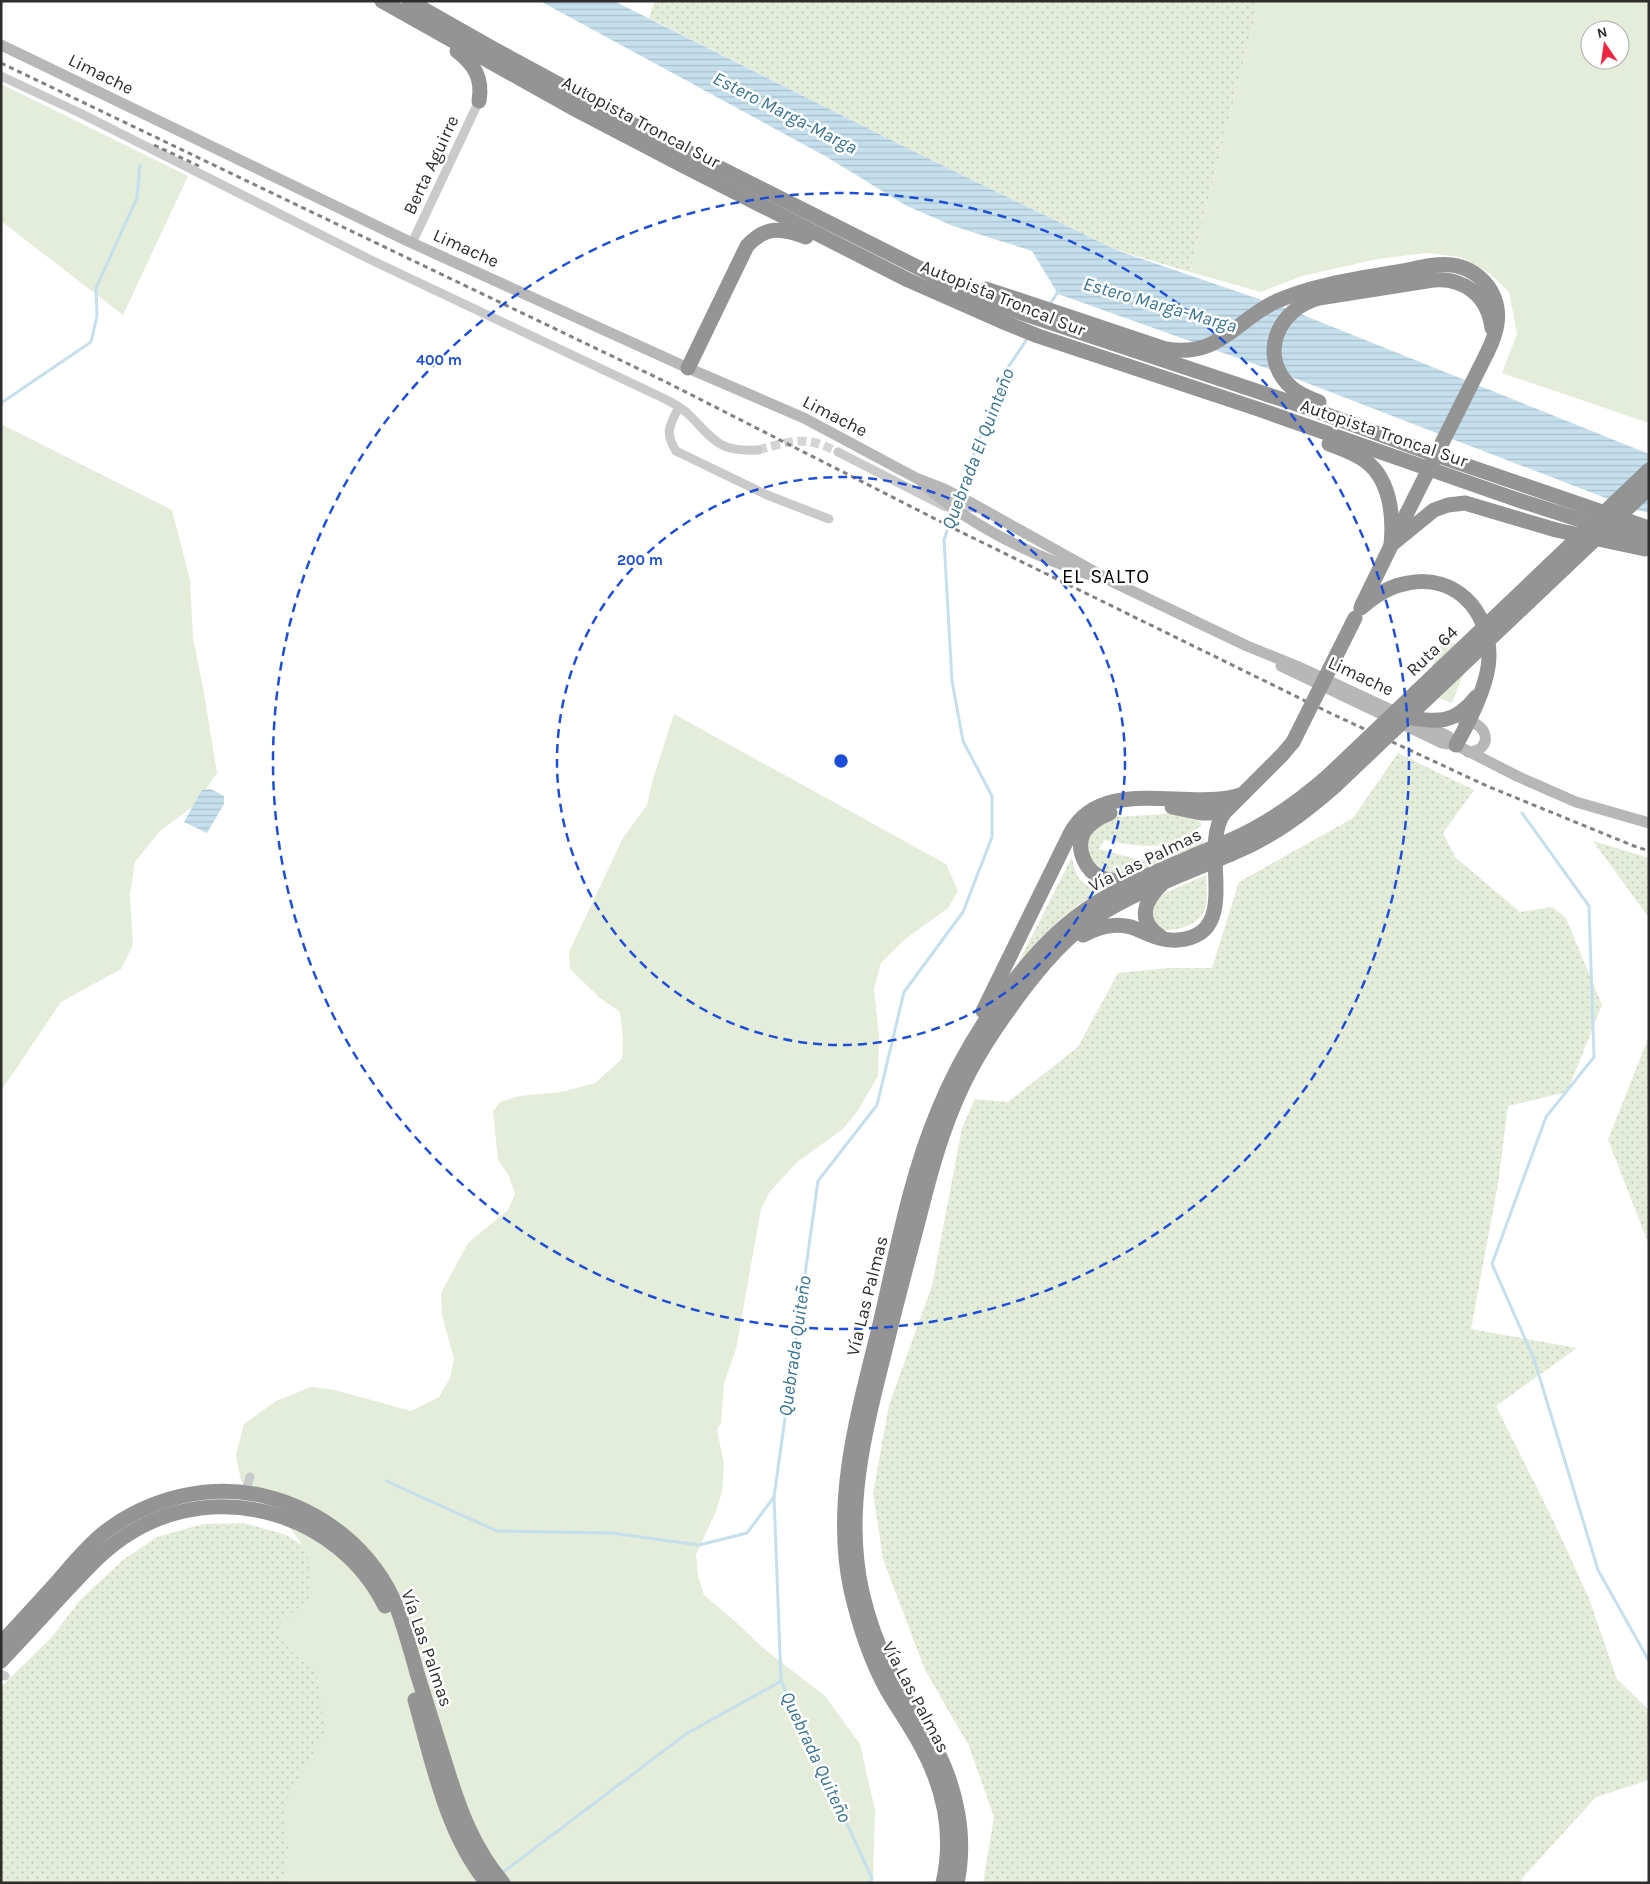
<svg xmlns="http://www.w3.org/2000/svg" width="1650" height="1884" font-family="Karla,sans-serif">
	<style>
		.grass { fill: url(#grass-dots) }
		.park { fill: #e4ecda; fill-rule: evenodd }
		.water { fill: url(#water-rules) }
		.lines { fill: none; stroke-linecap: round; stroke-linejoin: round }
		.stream { stroke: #c5dfed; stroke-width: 3 }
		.street-tunnel { stroke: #d5d5d5; stroke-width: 9; stroke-dasharray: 9 4.5; stroke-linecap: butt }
		.street { stroke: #cacaca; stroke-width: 9 }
		.secondary { stroke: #b7b7b7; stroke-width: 11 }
		.highway { stroke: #949494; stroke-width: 15 }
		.rail { stroke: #828282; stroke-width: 3; stroke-dasharray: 5 4; stroke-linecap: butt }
		.highway-bridge { stroke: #949494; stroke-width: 15 }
		.ring { fill: none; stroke: #1d4ed8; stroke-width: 2.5; stroke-dasharray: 9 6 }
		.labels { text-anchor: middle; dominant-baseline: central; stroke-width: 5; stroke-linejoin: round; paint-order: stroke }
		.street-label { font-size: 18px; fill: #2d2d2d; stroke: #fff }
		.water-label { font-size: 19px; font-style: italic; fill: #387492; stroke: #fff }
		.quarter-label { font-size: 20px; letter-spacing: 1px; fill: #000; stroke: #fff }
		.centre { fill: #1d4ed8; stroke: #fff; stroke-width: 2.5 }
		.ring-label { font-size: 15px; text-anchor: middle; font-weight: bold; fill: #1d4ed8; stroke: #fff; stroke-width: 5; stroke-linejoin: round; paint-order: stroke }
	</style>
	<defs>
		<pattern id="grass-dots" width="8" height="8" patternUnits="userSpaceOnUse" patternTransform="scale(1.25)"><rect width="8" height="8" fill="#e4ecda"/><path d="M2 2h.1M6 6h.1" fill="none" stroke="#c4cbbb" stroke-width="1.8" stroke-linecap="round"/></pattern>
		<pattern id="water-rules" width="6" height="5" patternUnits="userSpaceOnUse" patternTransform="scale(1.25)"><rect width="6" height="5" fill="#c5dfed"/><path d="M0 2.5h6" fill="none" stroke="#aac0cc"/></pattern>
	</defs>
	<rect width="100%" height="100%" fill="#fff"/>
	<g class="grass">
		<path d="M655 1H1259L1190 272 1116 250 919 154 649 18Z"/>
		<path d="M1398 753 1474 790 1443 833 1455 857 1520 912 1552 907 1566 918 1602 1005 1567 1092 1508 1106 1498 1184 1471 1329 1577 1348 1496 1406 1552 1518 1588 1596 1617 1679 1649 1710V1780L1596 1797 1523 1877 1520 1883H983L994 1817 969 1746 925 1670 883 1559 873 1493 889 1405 932 1286 962 1128 975 1099 1008 1102 1078 1047 1118 973 1169 968H1212L1239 882 1353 818Z"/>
		<path d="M1176 813 1195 819 1201 823V826C1192 832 1183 839 1174 842 1151 850 1127 844 1104 840L1099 849C1114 853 1130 858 1145 860 1166 862 1188 847 1205 837L1200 848C1174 860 1117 893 1094 863 1089 858 1087 849 1085 842L1099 824 1118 817Z"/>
		<path d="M1593 841 1649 858V918Z"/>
		<path d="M1072 857C1076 879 1080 883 1100 892L1079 904 1058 921 1010 979Z"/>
		<path d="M1206 875C1206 885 1209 902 1204 911 1196 926 1178 931 1163 930L1155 922 1151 913 1155 900 1167 892Z"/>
		<path d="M1649 1036V1245L1608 1140Z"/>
		<path d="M243 1523 284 1534 328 1560 470 1883H1V1687L52 1637 80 1600 123 1560 157 1537 203 1524Z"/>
	</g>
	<g class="park">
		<path d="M1259 1H1649V423L1502 373 1517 334 1509 292 1489 273 1461 257 1426 253 1378 259 1302 276 1261 292 1190 272ZM1590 30H1620V60H1590Z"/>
		<path d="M1 84 188 176 123 315 1 221Z"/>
		<path d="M1 424 172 510 190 580 193 638 203 687 217 773 196 804 160 831 135 862 130 894 133 945 121 969 61 1002 1 1091Z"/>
		<path d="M1443 639 1473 650 1452 703 1422 692Z"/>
		<path d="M674 714 946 864 958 891 948 908 904 940 881 963 874 989 879 1036 878 1076 857 1112 843 1129 797 1162 769 1193 761 1209 736 1349 724 1384 721 1423 717 1430 724 1464 722 1492 716 1511 696 1555 698 1576 704 1595 738 1624 763 1648 825 1696 860 1744 875 1810 873 1883H282L288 1850 285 1820 286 1800 325 1732 318 1679 316 1674 284 1644 279 1635 281 1623 312 1595 310 1565 304 1547 290 1528 241 1481 236 1455 244 1424 276 1401 311 1387 335 1390 411 1411 439 1397 450 1378 454 1359 442 1315 441 1293 468 1243 508 1210 515 1194 509 1176 498 1160 493 1111 500 1102 519 1096 562 1092 595 1083 622 1059 623 1039 620 1012 600 998 570 969 569 952 623 838 647 805 653 779Z"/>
	</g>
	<g class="water">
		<path d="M540 1H614L919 154 1116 250 1288 309 1649 454V513L1634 509 1294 378 1058 294 1032 251 953 226 905 205 825 156Z"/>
		<path d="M211 789 224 796V804L207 833 184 822 202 790Z"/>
	</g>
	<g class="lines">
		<g class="stream">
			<path d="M1049 306 1059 290"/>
			<path d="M1 403 91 342 97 316 96 288 137 198 140 165"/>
			<path d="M955 506 1003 375 1029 336"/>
			<path d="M1522 813 1589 906 1594 1057 1546 1117 1492 1264 1534 1359 1598 1570 1649 1661"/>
			<path d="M386 1481 497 1531 612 1533 699 1545 747 1533 774 1497"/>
			<path d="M502 1873 686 1734 781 1681"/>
			<path d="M870 1883 872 1878 781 1681 774 1497 818 1181 877 1105 904 992 963 912 992 837V796L963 741 952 681 944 540 953 512"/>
		</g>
		<path class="street-tunnel" d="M758 450C792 441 805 435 838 452"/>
		<g class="street">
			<path d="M1 76 80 113 369 259 663 398C671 402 679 406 686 412 714 438 715 452 758 450"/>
			<path d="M412 243 479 101"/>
			<path d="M679 407C670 425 664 432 676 451L767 495 829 519"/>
			<path d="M838 452 946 507H970L979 509"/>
			<path d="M245 1493 250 1477"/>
			<path d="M1 1674 5 1676"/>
		</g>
		<g class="secondary">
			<path d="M1 45 412 243 688 368 804 418 918 479 944 489 975 505 1113 582 1247 646 1299 667 1402 715"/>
			<path d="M923 484C970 525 1031 555 1090 575"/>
			<path d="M1281 666 1442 743 1456 745"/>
			<path d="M1462 720C1490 722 1494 751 1468 752"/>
			<path d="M1416 721 1448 736 1456 745 1519 777 1576 802 1649 823"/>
		</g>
		<g class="highway">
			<path d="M382 1 571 107 684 166 908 280 1001 321 1038 336 1258 409 1518 500 1649 542"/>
			<path d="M409 1 492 48 636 126 939 278 1004 307 1314 410 1430 453 1649 528"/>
			<path d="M457 51C474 64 483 78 479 101"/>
			<path d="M986 289 1166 349C1220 358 1234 321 1277 301 1316 284 1362 278 1403 271 1418 268 1436 263 1452 265 1468 267 1483 277 1491 291 1503 312 1497 333 1487 353"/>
			<path d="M688 368 747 246C766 225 782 228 806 237"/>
			<path d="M1319 402C1309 398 1300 395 1292 388 1257 357 1277 309 1319 298L1433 280C1464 277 1488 296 1492 328"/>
			<path d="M1329 444C1340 448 1351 452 1361 458 1390 475 1394 515 1391 545"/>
			<path d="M1391 545 1434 510 1448 505 1465 503 1556 530 1645 549"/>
			<path d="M1362 605 1407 513"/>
			<path d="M1361 608C1374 596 1390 586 1408 583 1455 574 1489 610 1489 656 1489 683 1469 722 1456 745"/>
			<path d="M1406 717C1437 723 1455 724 1476 697"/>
			<path d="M1172 807 1201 813H1224"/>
			<path d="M1110 813C1100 817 1090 822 1084 832 1075 848 1085 871 1102 878 1112 882 1124 881 1134 882"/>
			<path d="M1229 841C1266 825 1296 804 1327 777"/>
			<path d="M1231 854C1271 838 1303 814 1335 786"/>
			<path d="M1083 935C1102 925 1121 921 1141 931 1154 937 1164 941 1178 940 1244 935 1198 850 1224 813L1282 755 1293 742"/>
			<path d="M1160 936C1136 921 1145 900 1161 885"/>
			<path d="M983 1011 1070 834C1102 773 1191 813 1243 794"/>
			<path d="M1 1643C20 1623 39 1602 58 1581 73 1564 87 1546 105 1532 149 1498 209 1483 264 1496 323 1510 374 1551 397 1608 405 1629 411 1651 417 1673 427 1705 437 1737 447 1769 460 1811 474 1849 503 1883"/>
			<path d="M1 1661C23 1638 44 1615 66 1591 86 1570 105 1548 130 1533 218 1478 339 1513 385 1606"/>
			<path d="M415 1700C432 1760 446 1833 487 1883"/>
			<path d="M943 1883C954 1835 944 1788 921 1746 911 1727 898 1709 887 1690 870 1659 859 1625 851 1590 832 1502 858 1413 879 1328 896 1256 909 1180 938 1111 954 1071 976 1033 1001 998 1026 964 1053 932 1087 909 1120 886 1157 872 1193 856"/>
			<path d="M957 1883C967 1836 956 1785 933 1743 919 1718 902 1694 889 1668 877 1644 868 1618 862 1592 842 1504 869 1416 890 1330 899 1293 909 1256 919 1218 930 1174 942 1129 962 1087 975 1059 992 1033 1010 1008 1031 978 1054 949 1083 926 1114 903 1150 888 1185 873"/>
		</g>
		<g class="rail">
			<path d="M1 63 666 382 961 532 1330 713 1487 786 1634 846 1649 851"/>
			<path d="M154 145 199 166"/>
		</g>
		<g class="highway-bridge">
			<path d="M1407 513 1487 353"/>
			<path d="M1293 742 1355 618"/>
			<path d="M1327 777 1649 470"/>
			<path d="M1335 786 1649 488"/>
			<path d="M1193 856 1229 841"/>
			<path d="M1185 873 1231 854"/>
		</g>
	</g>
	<g class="ring">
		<circle cx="841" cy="761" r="284"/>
		<circle cx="841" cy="761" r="568"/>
	</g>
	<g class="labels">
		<g class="street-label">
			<text transform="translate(101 74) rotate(26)">Limache</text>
			<text transform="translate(641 122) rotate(28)">Autopista Troncal Sur</text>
			<text transform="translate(431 165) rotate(-65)">Berta Aguirre</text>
			<text transform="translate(466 248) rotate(24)">Limache</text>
			<text transform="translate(1003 298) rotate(22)">Autopista Troncal Sur</text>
			<text transform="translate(835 416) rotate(27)">Limache</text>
			<text transform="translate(1384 433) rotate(19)">Autopista Troncal Sur</text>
			<text transform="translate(1432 651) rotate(-44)">Ruta 64</text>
			<text transform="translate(1361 676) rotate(25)">Limache</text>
			<text transform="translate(1145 860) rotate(-26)">Vía Las Palmas</text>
			<text transform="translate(867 1296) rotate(-76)">Vía Las Palmas</text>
			<text transform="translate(427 1648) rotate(71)">Vía Las Palmas</text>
			<text transform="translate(916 1697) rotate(62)">Vía Las Palmas</text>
		</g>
		<g class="water-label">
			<text transform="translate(785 113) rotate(27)">Estero Marga-Marga</text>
			<text transform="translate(1160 305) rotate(16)">Estero Marga-Marga</text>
			<text transform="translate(978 449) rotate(-69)">Quebrada El Quinteño</text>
			<text transform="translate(795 1346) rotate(-82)">Quebrada Quiteño</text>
			<text transform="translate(816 1757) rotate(65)">Quebrada Quiteño</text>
		</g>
		<g class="quarter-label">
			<text x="1106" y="576">EL SALTO</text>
		</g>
	</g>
	<circle cx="841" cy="761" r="8" class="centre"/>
	<g class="ring-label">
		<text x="439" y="365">400 m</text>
		<text x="640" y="565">200 m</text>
	</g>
	<rect width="1650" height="1884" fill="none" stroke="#2d2d2d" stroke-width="5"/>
	<g transform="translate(1605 45) rotate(347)"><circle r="24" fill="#ffffff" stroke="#ababab"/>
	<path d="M0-4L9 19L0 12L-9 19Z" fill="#ed2740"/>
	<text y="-8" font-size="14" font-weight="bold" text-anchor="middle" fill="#2d2d2d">N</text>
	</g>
</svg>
